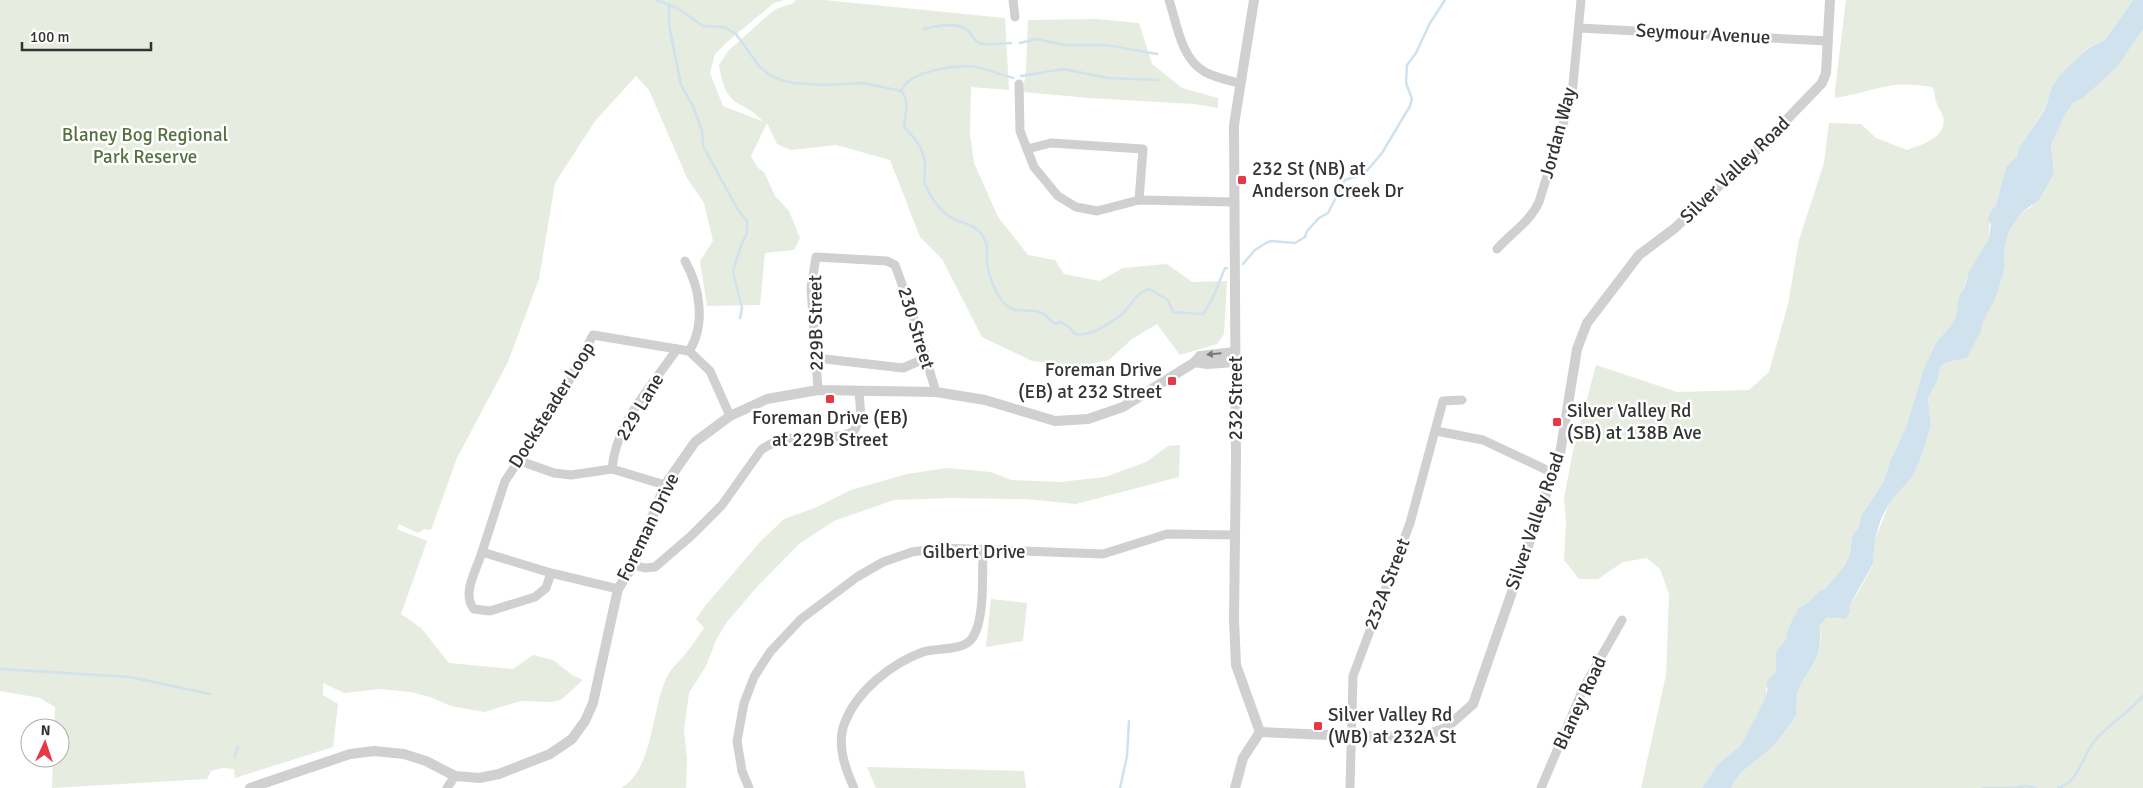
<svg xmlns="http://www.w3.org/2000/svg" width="2143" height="788" font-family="Signika,sans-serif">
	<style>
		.green { fill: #e6ecdf }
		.water { fill: #cfe2ee }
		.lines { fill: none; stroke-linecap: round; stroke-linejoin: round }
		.stream { stroke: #cfe2ee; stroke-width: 2.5 }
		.minor { stroke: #d0d0d0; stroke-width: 9 }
		.tertiary { stroke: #d0d0d0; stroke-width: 10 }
		.oneway { fill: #7a7a7a }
		.poi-dot { fill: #e63946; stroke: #fff; stroke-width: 2 }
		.labels { text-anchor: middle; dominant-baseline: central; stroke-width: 5; stroke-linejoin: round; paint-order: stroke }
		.street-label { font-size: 19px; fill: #333; stroke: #fff }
		.park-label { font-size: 19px; fill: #56703f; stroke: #fff }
		.poi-label { font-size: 19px; fill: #333; stroke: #fff; text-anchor: start }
	</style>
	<rect width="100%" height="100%" fill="#fff"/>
	<g class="green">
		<path d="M0 0H784L774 3 728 41 715 54 710 73 723 106 764 122C739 96 727 112 719 65L728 51 766 17 776 9 794 3 795 0H824L1005 18 1009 90 971 87 970 134 974 163 998 217 1028 255 1055 260 1064 274 1100 281 1123 268 1167 264 1192 282 1227 281 1224 334 1217 344 1180 355 1157 324 1132 339 1109 360 1082 366 1032 361 982 337 942 259 920 237 890 160 836 145 791 150 777 144 767 123 751 156 758 168 764 172 775 196 789 211 800 238 794 250 765 253 760 305 707 306 700 261 713 241 704 203 687 178 649 90 636 76 595 121 555 183 539 279 508 362 457 458 431 530 424 529 418 533 399 524 397 529 427 541 401 614 421 628 449 663 513 669 533 655 553 660 572 675 583 680 562 699 553 702 521 701 484 712 451 706 430 697 411 692 380 689 344 693 323 683V695L338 704 333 747 235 778 234 769 222 768 211 771 207 779 52 788 53 758H60V728H54L55 707 40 698 0 691Z"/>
		<path d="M1846 0H2133L2105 40 2087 48 2051 89 2045 108 2019 148 2017 156 2006 167 1996 205 1990 212 1989 238 1966 280 1964 289 1959 295 1956 316 1949 328 1937 341 1924 368 1906 427 1890 461 1884 481 1861 516 1858 528 1852 536 1850 554 1845 565 1825 589 1820 590 1806 604 1798 608 1787 631 1786 639 1776 652V672L1766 689 1767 695 1744 740 1740 746 1718 764 1702 788H1641L1666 675 1669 594 1660 569 1647 558 1623 562 1598 579H1579L1564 560 1566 522 1564 498 1573 451 1596 365 1677 392 1749 390 1769 372 1788 304 1799 240 1824 163 1829 123 1861 124 1876 138 1907 150C1922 145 1948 137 1943 116 1941 111 1937 106 1936 101 1934 95 1936 92 1932 87 1918 85 1903 83 1889 86 1871 89 1854 95 1835 98V90Z"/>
		<path d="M1096 19 1139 23 1152 64 1182 88 1218 98V108L1194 104 1089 98 1023 92 1026 69 1028 20Z"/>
		<path d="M2143 29V788H1731C1739 769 1759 760 1773 746 1782 736 1790 725 1797 714 1794 683 1806 681 1817 656 1821 646 1821 636 1820 625L1827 617H1832L1838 619 1857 594 1873 565 1875 539 1890 502 1913 476 1920 460 1931 426 1928 398 1937 382 1940 367 1947 362 1967 358 1981 332 1982 321 1991 306 2005 266 2004 251 2009 231 2022 212 2031 207 2054 173 2051 145 2064 117 2073 103 2083 98 2115 68Z"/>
		<path d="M1180 445 1179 477 1076 504 1025 499 950 498 894 500 834 521 799 544 755 589 727 622 717 638 706 666 689 693 684 730 687 759 686 788H621C654 769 651 709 667 677 671 668 680 661 686 653 693 645 698 636 704 628L696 619 705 606 760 542 784 519 817 507 851 490 907 474 947 468 991 472 1011 480 1061 482 1105 477 1146 462 1168 446Z"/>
		<path d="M991 599 1027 603 1023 641 986 647Z"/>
		<path d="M867 767 1024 771 1026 788H876Z"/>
	</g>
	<path class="water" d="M2133 0H2143V29L2116 68 2083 98 2073 103 2064 117 2051 145 2054 173 2039 200 2022 212 2009 231 2004 251 2005 266 1996 297 1983 321 1981 332 1967 358 1947 362 1940 367 1937 382 1928 398 1931 426 1920 460 1913 476 1890 502 1881 519 1875 539 1873 564 1849 606 1850 612 1846 619 1827 617 1820 625C1820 636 1821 646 1817 656 1806 681 1794 683 1797 714 1790 725 1782 736 1773 746 1759 760 1739 769 1731 788H1702L1718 764 1740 746 1744 740C1751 725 1760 710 1766 696 1771 684 1760 685 1776 672V652L1786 639 1787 631 1798 608 1806 604 1820 590 1825 589 1845 565 1850 554 1852 536 1858 528 1861 516 1884 481 1890 461 1906 427 1924 368 1937 341 1949 328 1956 316 1959 295 1964 289 1969 272 1989 238 1991 224 1988 220 1990 212 1996 205 2006 167 2017 156 2019 148 2045 109 2051 89 2059 76 2088 48 2105 40Z"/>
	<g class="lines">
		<g class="stream">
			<path d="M656 0 677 8 703 26 724 27 736 34 759 66 768 74 781 80 794 83 824 85 863 83 901 91C910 101 905 115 904 127 916 139 926 152 925 169 925 175 923 179 925 184 929 195 940 211 950 217 962 225 972 221 982 235 990 248 986 247 987 260 987 273 995 292 1003 302 1016 316 1027 307 1042 313 1047 315 1049 321 1056 324L1061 322 1069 327 1075 334C1092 337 1108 324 1121 315 1133 305 1134 294 1149 289L1168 300 1173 312 1203 314C1215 298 1217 286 1225 268H1227"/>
			<path d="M669 4V25L681 85 693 106 702 131 703 146 738 210 747 221V233L740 248 733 272 742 308 740 318"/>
			<path d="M924 29C936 26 954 22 966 29 973 34 974 43 983 44 992 45 1002 43 1011 43"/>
			<path d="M1020 43 1037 39 1064 45H1106L1157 54"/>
			<path d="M1021 76 1063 69 1108 78 1158 80"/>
			<path d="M901 91C908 71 957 64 976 67 988 69 1001 75 1013 78"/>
			<path d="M1243 264 1255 250 1266 243 1271 241 1295 243 1305 237 1307 231 1319 218 1328 213 1345 180 1365 173 1382 153 1410 106 1412 99 1406 83 1407 65 1416 53 1430 23 1445 0"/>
			<path d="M0 669 130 677 210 694"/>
			<path d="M235 756 238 747"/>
			<path d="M1120 788 1127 756 1129 721"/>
			<path d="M1983 788H2009"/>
			<path d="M2011 788 2026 786 2036 788"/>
			<path d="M2058 788C2080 782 2082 754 2097 738 2111 723 2129 712 2143 696"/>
		</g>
		<g class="minor">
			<path d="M1013 0 1015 17"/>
			<path d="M1169 0C1177 24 1181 59 1205 72 1216 78 1228 80 1239 83"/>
			<path d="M1579 28 1828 41"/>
			<path d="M1019 84 1020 131 1034 167 1058 196 1076 207 1097 211 1139 200 1233 202"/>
			<path d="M1027 149 1051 143 1143 149 1139 200"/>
			<path d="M1497 249C1511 233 1530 222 1539 202L1572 95 1581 0"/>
			<path d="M685 261C700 287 706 325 689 351"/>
			<path d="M816 358 903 368 926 358"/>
			<path d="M818 390 811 288 816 257 887 261 895 265 912 312 936 392"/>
			<path d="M1436 431 1483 440 1553 473"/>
			<path d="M520 461 554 473 571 475 612 469 665 485"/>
			<path d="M612 469C616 422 652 386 677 349"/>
			<path d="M482 552 505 481 559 400 593 335 689 351 710 371 730 416"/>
			<path d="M633 565 645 568 655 567 691 536 722 505 761 450C791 427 824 446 854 431L861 417 859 391"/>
			<path d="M551 573 482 552C477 569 461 594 474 609L490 611 535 597 546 588 551 573 618 589"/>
			<path d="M447 788 455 776"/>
			<path d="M749 788 742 771 737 741 744 703 754 677 770 652 801 619 857 577 883 562 912 552 942 548 1103 554 1167 534 1234 535"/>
			<path d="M854 788C845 768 836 744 845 722 857 691 892 663 923 652 937 647 964 652 973 637 985 618 982 574 983 551"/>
			<path d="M1350 788 1353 676 1410 523 1443 401 1462 400"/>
			<path d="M1541 788 1584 687 1622 620"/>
		</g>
		<g class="tertiary">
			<path d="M1254 0 1234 125 1236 456 1234 619 1236 665 1260 732"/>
			<path d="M1195 362 1207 364 1235 362"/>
			<path d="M1260 732 1352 736 1421 737 1446 728 1473 704 1560 454 1577 349 1587 323 1639 255 1675 228 1769 138 1822 83 1826 73 1830 0"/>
			<path d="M250 788 350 754 374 751 404 754 426 761 455 776 479 778 499 774 550 754 572 739 585 721 593 703 618 589 633 565 665 485 695 442 730 416 767 399 818 390 936 392 985 400 1055 421 1088 419 1123 407 1195 362 1200 356 1235 352"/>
			<path d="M1235 788 1243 758 1260 732"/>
		</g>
	</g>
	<defs><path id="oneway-solid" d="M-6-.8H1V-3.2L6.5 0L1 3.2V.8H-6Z" transform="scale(1.25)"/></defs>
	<use class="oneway" href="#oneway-solid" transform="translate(1214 354) rotate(175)"/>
	<g class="poi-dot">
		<rect x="1237" y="175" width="10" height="10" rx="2.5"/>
		<rect x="1167" y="376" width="10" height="10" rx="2.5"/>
		<rect x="825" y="394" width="10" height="10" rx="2.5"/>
		<rect x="1552" y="417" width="10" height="10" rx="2.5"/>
		<rect x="1313" y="721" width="10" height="10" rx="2.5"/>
	</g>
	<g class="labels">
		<g class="street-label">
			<text transform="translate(1703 34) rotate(3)">Seymour Avenue</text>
			<text transform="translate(1558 133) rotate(-75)">Jordan Way</text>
			<text transform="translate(1735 170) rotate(-44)">Silver Valley Road</text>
			<text transform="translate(816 323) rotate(-91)">229B Street</text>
			<text transform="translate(916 328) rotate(73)">230 Street</text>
			<text transform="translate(1236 398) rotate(-90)">232 Street</text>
			<text transform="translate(552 405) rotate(-58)">Docksteader Loop</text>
			<text transform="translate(640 407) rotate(-59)">229 Lane</text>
			<text transform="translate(1535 521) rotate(-71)">Silver Valley Road</text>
			<text transform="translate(648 527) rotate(-64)">Foreman Drive</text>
			<text x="974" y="552">Gilbert Drive</text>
			<text transform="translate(1387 584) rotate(-69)">232A Street</text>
			<text transform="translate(1580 703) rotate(-65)">Blaney Road</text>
		</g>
		<g class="park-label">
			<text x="145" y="135">Blaney Bog Regional<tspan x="145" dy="22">Park Reserve</tspan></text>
		</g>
		<g class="poi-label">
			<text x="1252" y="169">232 St (NB) at<tspan x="1252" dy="22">Anderson Creek Dr</tspan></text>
			<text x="1162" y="370" text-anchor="end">Foreman Drive<tspan x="1162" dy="22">(EB) at 232 Street</tspan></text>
			<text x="1567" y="411">Silver Valley Rd<tspan x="1567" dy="22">(SB) at 138B Ave</tspan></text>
			<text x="830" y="418" text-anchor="middle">Foreman Drive (EB)<tspan x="830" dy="22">at 229B Street</tspan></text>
			<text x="1328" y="715">Silver Valley Rd<tspan x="1328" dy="22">(WB) at 232A St</tspan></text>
		</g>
	</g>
	<g transform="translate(45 743) rotate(3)"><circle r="24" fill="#ffffff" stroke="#adadad"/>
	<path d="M0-4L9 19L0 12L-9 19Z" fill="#e63946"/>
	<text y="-8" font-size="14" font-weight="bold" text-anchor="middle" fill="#333333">N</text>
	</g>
	<path d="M22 42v8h129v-8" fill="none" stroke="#333333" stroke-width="2.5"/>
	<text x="30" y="42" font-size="15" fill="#333333" stroke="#ffffff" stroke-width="4" paint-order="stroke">100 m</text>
</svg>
